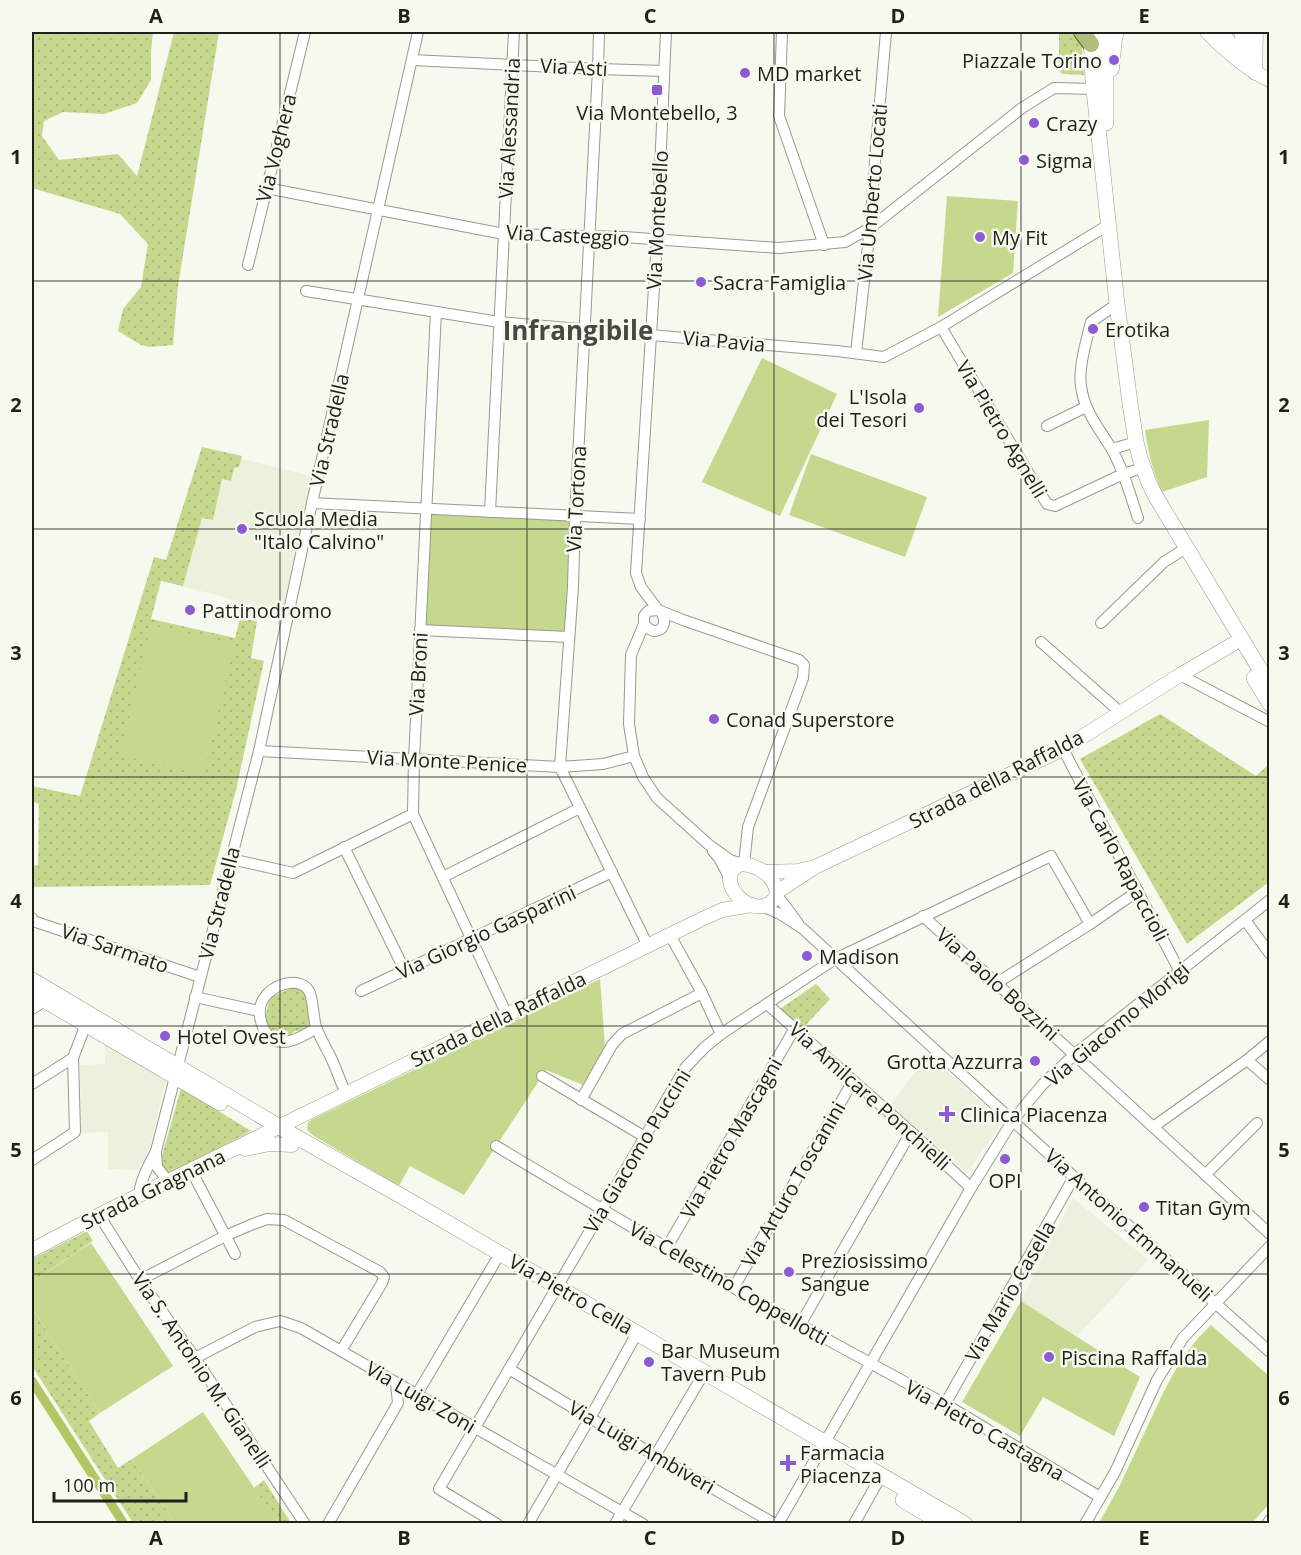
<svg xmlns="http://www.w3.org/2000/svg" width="1301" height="1555" font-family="'Open Sans',sans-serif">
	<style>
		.built { fill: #ebf1dd }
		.grass { fill: url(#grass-dots) }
		.park { fill: #c6d88e }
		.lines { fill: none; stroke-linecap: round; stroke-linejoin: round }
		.canal { stroke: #b1c764; stroke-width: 9 }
		.minor-casing { stroke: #979a8f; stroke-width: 12 }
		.tertiary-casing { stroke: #979a8f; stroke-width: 15 }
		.secondary-casing { stroke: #979a8f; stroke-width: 16 }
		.primary-casing { stroke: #5c6924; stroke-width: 18 }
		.minor { stroke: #fff; stroke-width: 10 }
		.tertiary { stroke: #fff; stroke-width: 14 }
		.secondary { stroke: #fff; stroke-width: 15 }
		.primary { stroke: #b1bd7f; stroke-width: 16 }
		.grid { fill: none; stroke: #1f201b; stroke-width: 1.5; stroke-opacity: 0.55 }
		.poi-dot { fill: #8c5ad3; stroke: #f6f9ed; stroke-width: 2 }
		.labels { text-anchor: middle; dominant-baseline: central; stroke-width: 5; stroke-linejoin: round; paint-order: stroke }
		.poi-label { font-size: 20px; fill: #1f201b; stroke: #f6f9ed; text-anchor: start }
		.street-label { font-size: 20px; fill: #1f201b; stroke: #f6f9ed }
		.district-label { font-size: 26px; font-weight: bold; fill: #46493f; stroke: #f6f9ed }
		.neatline { fill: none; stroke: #1f201b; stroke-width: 2 }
		.grid-label { font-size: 20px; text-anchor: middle; font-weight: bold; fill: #1f201b }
	</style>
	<defs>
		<pattern id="grass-dots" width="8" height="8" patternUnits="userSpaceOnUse" patternTransform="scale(1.5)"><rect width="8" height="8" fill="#c6d88e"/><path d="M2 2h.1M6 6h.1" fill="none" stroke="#aab97a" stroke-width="1.8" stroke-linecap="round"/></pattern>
	</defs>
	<rect width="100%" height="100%" fill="#f6f9ed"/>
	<g class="built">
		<path d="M204 450 312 476 282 613 171 583Z"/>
		<path d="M105 1044 166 1079 151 1142 146 1156 137 1170 108 1169V1132L81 1133 80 1065 105 1064Z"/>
		<path d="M928 1054 1003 1122 967 1173 890 1106Z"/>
		<path d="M1073 1198 1148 1260 1077 1336 1021 1301Z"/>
	</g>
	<g class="grass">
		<path d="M32 32H153L151 51V80L137 103 104 114 63 112 44 121 42 136 59 160 118 154 137 176 174 32H219L178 286 173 345 149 347 141 345 118 331 123 309 141 287 148 244 120 214 32 188Z"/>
		<path d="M1057 32H1075L1081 38 1084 75 1063 74 1059 71V35Z"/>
		<path d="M202 447 242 456 239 467 234 468 231 481 222 479 213 520 202 518 183 586 161 581 151 619 235 638 240 618 257 621 251 658 264 661 236 790 210 885 32 887V866L38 865 39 804 32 801V786L80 796 154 557 166 560Z"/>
		<path d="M1160 714 1256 776 1269 764V882L1187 944 1080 759Z"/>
		<path d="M816 984 830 999 803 1028 780 1009Z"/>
		<path d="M291 988H299L306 994C308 1002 314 1025 305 1030 303 1031 298 1031 295 1031L289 1036 283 1038 269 1030 265 1019 269 1001 273 996Z"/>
		<path d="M181 1088 251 1131 171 1173 163 1170 160 1163Z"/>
		<path d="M87 1231 93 1241 32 1282V1259Z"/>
		<path d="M32 1308 100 1413 89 1421 118 1468 132 1459 175 1523H133L32 1366Z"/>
		<path d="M264 1480 291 1523H278L254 1488Z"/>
	</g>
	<g class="park">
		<path d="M947 196 1018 201 1013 273 938 317Z"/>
		<path d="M762 358 837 394 780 516 702 482Z"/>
		<path d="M1209 420 1207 477 1162 492C1153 472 1148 452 1145 430Z"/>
		<path d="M811 454 927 497 905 557 789 515Z"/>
		<path d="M430 512 572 519 566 632 424 625Z"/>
		<path d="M151 625 234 644 204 775 120 755Z"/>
		<path d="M600 979 605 1046 583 1085 546 1070 464 1195 410 1166 399 1186 314 1136 307 1130 308 1122 313 1119Z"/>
		<path d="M91 1243 173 1366 100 1413 32 1308V1282Z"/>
		<path d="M1021 1301 1140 1377 1114 1436 1043 1397 1020 1436 962 1402Z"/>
		<path d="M1211 1325 1269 1376V1504L1252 1523H1099L1119 1487 1164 1391 1182 1358 1199 1337Z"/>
		<path d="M203 1412 278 1523H175L132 1459Z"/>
	</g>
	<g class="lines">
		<path class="canal" d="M32 1381 124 1524"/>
		<defs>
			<g id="minor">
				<path d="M599 32 598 69 575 516 573 587 560 767 648 946"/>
				<path d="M782 32 779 116 824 245"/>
				<path d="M412 60 598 69 664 71"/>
				<path d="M266 188 504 234 624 237 779 248 845 242 870 228 1022 108 1054 88 1094 89"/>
				<path d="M248 265 305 32"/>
				<path d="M306 291 499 322 837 351 884 357 941 327 1108 225"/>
				<path d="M1117 304 1091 322C1087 339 1078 368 1081 386 1084 411 1099 428 1111 448 1124 470 1130 495 1138 518"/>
				<path d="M436 312 414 759 413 814 507 1015"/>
				<path d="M941 327 1047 504 1055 506 1123 474 1143 468"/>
				<path d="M856 353 870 228 876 147 886 32"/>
				<path d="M1047 426 1086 407"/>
				<path d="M1112 449 1136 442"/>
				<path d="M312 503 640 519"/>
				<path d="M490 512 514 32"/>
				<path d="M658 610 641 587 636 573 657 240 666 32"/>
				<path d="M661 612C671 627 655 639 644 624V616L648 611 658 610 683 620 799 660 804 665 803 678 748 827 744 864"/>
				<path d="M1101 623 1164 562 1186 548"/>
				<path d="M644 624 631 655 629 724 634 756 643 777 657 798 708 844 730 860 741 864"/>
				<path d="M420 630 569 637"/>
				<path d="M1041 642 1120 712"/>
				<path d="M1180 675 1270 722"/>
				<path d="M1063 749 1179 970"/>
				<path d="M259 751 560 767 603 764 634 756"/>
				<path d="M344 847 405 971"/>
				<path d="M713 851 719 858 730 879"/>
				<path d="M231 859 293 873 413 814"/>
				<path d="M443 877 580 808"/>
				<path d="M777 895 798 923"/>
				<path d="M762 906 780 914 802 928 1074 1177 1270 1352"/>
				<path d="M923 916 1270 1234"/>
				<path d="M32 918 33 921 200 977"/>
				<path d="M1245 920 1270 954"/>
				<path d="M670 935 702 993 721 1034"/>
				<path d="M997 983 1090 924 1138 891"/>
				<path d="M361 991 612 872"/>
				<path d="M195 997 259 1011"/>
				<path d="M767 1004 911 1132 971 1188"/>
				<path d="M32 1009 45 1001"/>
				<path d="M316 1028C301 1038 277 1052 265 1031 261 1024 259 1017 260 1009 262 987 298 973 309 991 313 997 313 1017 316 1027 320 1038 327 1049 332 1060 337 1071 341 1083 346 1094"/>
				<path d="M1247 1060 1270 1080"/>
				<path d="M542 1076 645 1137"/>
				<path d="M32 1084 73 1058"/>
				<path d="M581 1100 612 1045 622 1034 702 993"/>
				<path d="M1153 1127 1247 1060 1270 1041"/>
				<path d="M496 1146 746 1295 945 1404 1100 1497"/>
				<path d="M156 1152 157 1167 168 1181"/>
				<path d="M32 1160 75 1132 73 1058 86 1024"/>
				<path d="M191 1170 235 1254"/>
				<path d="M1205 1175 1257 1123"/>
				<path d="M139 1196C140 1180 149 1165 156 1151L259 751 312 503 418 32"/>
				<path d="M99 1215 140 1280 195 1358 305 1524"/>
				<path d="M667 1247 795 1028"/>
				<path d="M140 1280 225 1236 253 1224 267 1219 284 1220 380 1272 384 1277 382 1283 341 1351"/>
				<path d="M734 1287 853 1081"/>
				<path d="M800 1325 911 1132"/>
				<path d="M195 1358 255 1327 280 1321 301 1328 643 1524"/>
				<path d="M509 1369 590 1418 775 1524"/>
				<path d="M417 1394 495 1262"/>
				<path d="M945 1404 1074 1177"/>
				<path d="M328 1524 398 1403 396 1383"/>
				<path d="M497 1524 439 1489 685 1068 705 1047 721 1034 835 959 1051 856 1090 924"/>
				<path d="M528 1524 590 1418 637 1333"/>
				<path d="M615 1524 704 1373"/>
				<path d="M778 1524 971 1188 1013 1120 1043 1084 1075 1054 1270 900"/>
				<path d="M854 1524 881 1476"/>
				<path d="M1085 1524 1115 1472 1157 1380 1183 1338 1270 1246"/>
				<path d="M1267 1524 1270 1520"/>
			</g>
			<g id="tertiary">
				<path d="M1207 32C1224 49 1247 70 1270 80"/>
				<path d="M1222 32 1235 51"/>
				<path d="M1242 32 1243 63"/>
				<path d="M1112 69 1115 38 1117 32"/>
				<path d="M1255 73 1256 32"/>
				<path d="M741 864C758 865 776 876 777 895 757 929 708 878 741 864Z"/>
				<path d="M764 872 798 871 810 868"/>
				<path d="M777 892 815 867 1063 749 1180 675 1233 644"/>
				<path d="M245 1149 270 1144 292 1145"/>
				<path d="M32 1250 99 1215 700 920 722 910 752 905"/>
			</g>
			<g id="secondary">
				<path d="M1091 32 1093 81 1117 304 1130 403 1136 442 1140 458 1149 483 1156 497 1270 686"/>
				<path d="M1106 123V32"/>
				<path d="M1254 678 1270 704"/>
				<path d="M32 980 293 1135 410 1201 965 1524"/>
				<path d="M32 993 220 1103"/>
				<path d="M903 1500 943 1524"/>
			</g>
			<path id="primary" d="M1082 32 1091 44"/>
		</defs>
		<use href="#minor" class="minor-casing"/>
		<use href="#tertiary" class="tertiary-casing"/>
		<use href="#secondary" class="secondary-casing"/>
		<use href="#primary" class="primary-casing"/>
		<use href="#minor" class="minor"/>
		<use href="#tertiary" class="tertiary"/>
		<use href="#secondary" class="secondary"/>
		<use href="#primary" class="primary"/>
	</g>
	<path class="grid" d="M280 32V1524M527 32V1524M774 32V1524M1021 32V1524M32 281H1270M32 529H1270M32 777H1270M32 1026H1270M32 1274H1270"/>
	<g class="poi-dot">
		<circle cx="1114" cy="60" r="6"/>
		<circle cx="745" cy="73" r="6"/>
		<rect x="651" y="84" width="12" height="12" rx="3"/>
		<circle cx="1034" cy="123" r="6"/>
		<circle cx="1024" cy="160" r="6"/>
		<circle cx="980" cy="237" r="6"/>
		<circle cx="701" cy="282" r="6"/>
		<circle cx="1093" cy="329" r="6"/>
		<circle cx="919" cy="408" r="6"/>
		<circle cx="242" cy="529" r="6"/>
		<circle cx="190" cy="610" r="6"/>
		<circle cx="714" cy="719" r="6"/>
		<circle cx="807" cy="956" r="6"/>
		<circle cx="165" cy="1036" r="6"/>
		<circle cx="1035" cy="1061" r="6"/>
		<path d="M944 1105h6v6h6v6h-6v6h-6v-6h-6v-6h6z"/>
		<circle cx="1005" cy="1159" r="6"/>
		<circle cx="1144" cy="1207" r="6"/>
		<circle cx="789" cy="1272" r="6"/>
		<circle cx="1049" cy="1357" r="6"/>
		<circle cx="649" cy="1362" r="6"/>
		<path d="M785 1454h6v6h6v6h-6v6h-6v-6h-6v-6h6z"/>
	</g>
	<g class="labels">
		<g class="poi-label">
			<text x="1102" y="60" text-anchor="end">Piazzale Torino</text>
			<text x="757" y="73">MD market</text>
			<text x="657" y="112" text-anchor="middle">Via Montebello, 3</text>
			<text x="1046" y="123">Crazy</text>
			<text x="1036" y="160">Sigma</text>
			<text x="992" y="237">My Fit</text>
			<text x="713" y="282">Sacra Famiglia</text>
			<text x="1105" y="329">Erotika</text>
			<text x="907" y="396" text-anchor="end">L'Isola<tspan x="907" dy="23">dei Tesori</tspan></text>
			<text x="254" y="518">Scuola Media<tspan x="254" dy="23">"Italo Calvino"</tspan></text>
			<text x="202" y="610">Pattinodromo</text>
			<text x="726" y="719">Conad Superstore</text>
			<text x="819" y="956">Madison</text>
			<text x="177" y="1036">Hotel Ovest</text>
			<text x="1023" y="1061" text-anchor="end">Grotta Azzurra</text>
			<text x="960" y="1114">Clinica Piacenza</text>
			<text x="1005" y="1180" text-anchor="middle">OPI</text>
			<text x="1156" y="1207">Titan Gym</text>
			<text x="801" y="1260">Preziosissimo<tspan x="801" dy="23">Sangue</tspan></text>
			<text x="661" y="1350">Bar Museum<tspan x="661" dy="23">Tavern Pub</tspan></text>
			<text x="1061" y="1357">Piscina Raffalda</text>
			<text x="800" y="1452">Farmacia<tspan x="800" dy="23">Piacenza</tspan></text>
		</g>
		<g class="street-label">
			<text transform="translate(574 67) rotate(3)">Via Asti</text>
			<text transform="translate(509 128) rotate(-87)">Via Alessandria</text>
			<text transform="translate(276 148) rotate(-76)">Via Voghera</text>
			<text transform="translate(872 192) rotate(-85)">Via Umberto Locati</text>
			<text transform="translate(657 220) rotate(-87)">Via Montebello</text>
			<text transform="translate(568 235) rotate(3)">Via Casteggio</text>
			<text transform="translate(724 341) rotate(5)">Via Pavia</text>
			<text transform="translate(1002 429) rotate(59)">Via Pietro Agnelli</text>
			<text transform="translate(329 430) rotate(-77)">Via Stradella</text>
			<text transform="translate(576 499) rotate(-87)">Via Tortona</text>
			<text transform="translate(418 674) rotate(-87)">Via Broni</text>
			<text transform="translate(447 761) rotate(3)">Via Monte Penice</text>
			<text transform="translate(996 779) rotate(-27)">Strada della Raffalda</text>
			<text transform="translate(1121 860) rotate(62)">Via Carlo Rapaccioli</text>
			<text transform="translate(219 903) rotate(-76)">Via Stradella</text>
			<text transform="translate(486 932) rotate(-25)">Via Giorgio Gasparini</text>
			<text transform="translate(115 948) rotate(19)">Via Sarmato</text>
			<text transform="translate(998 984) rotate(42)">Via Paolo Bozzini</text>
			<text transform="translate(498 1019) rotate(-26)">Strada della Raffalda</text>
			<text transform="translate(1117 1024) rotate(-40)">Via Giacomo Morigi</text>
			<text transform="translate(870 1096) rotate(42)">Via Amilcare Ponchielli</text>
			<text transform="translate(731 1138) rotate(-60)">Via Pietro Mascagni</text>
			<text transform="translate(637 1151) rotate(-59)">Via Giacomo Puccini</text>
			<text transform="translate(793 1184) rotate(-60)">Via Arturo Toscanini</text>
			<text transform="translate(153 1189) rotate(-26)">Strada Gragnana</text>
			<text transform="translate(1129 1225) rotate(42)">Via Antonio Emmanueli</text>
			<text transform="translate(729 1283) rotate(30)">Via Celestino Coppellotti</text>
			<text transform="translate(1010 1291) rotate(-60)">Via Mario Casella</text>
			<text transform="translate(571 1294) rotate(30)">Via Pietro Cella</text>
			<text transform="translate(202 1370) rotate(56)">Via S. Antonio M. Gianelli</text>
			<text transform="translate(421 1397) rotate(30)">Via Luigi Zoni</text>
			<text transform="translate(985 1430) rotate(30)">Via Pietro Castagna</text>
			<text transform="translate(642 1447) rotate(30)">Via Luigi Ambiveri</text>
		</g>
		<g class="district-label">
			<text x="578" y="330">Infrangibile</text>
		</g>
	</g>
	<rect width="1301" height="1555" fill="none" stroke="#f6f9ed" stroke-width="66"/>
	<path d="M54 1492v9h132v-9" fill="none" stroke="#1f201b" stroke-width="3"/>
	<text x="63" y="1492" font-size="18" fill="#1f201b" stroke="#f6f9ed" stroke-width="4.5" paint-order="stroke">100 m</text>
	<rect x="33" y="33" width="1235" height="1489" class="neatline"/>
	<g class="grid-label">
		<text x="156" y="23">A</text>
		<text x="404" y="23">B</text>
		<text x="650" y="23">C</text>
		<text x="898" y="23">D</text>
		<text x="1144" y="23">E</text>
		<text x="16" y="164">1</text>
		<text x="1284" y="164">1</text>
		<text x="16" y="412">2</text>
		<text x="1284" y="412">2</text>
		<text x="16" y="660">3</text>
		<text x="1284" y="660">3</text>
		<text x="16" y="908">4</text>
		<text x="1284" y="908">4</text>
		<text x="16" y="1157">5</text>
		<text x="1284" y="1157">5</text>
		<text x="16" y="1405">6</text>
		<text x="1284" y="1405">6</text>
		<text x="156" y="1545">A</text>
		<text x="404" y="1545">B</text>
		<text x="650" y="1545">C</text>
		<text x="898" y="1545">D</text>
		<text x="1144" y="1545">E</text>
	</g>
</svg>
